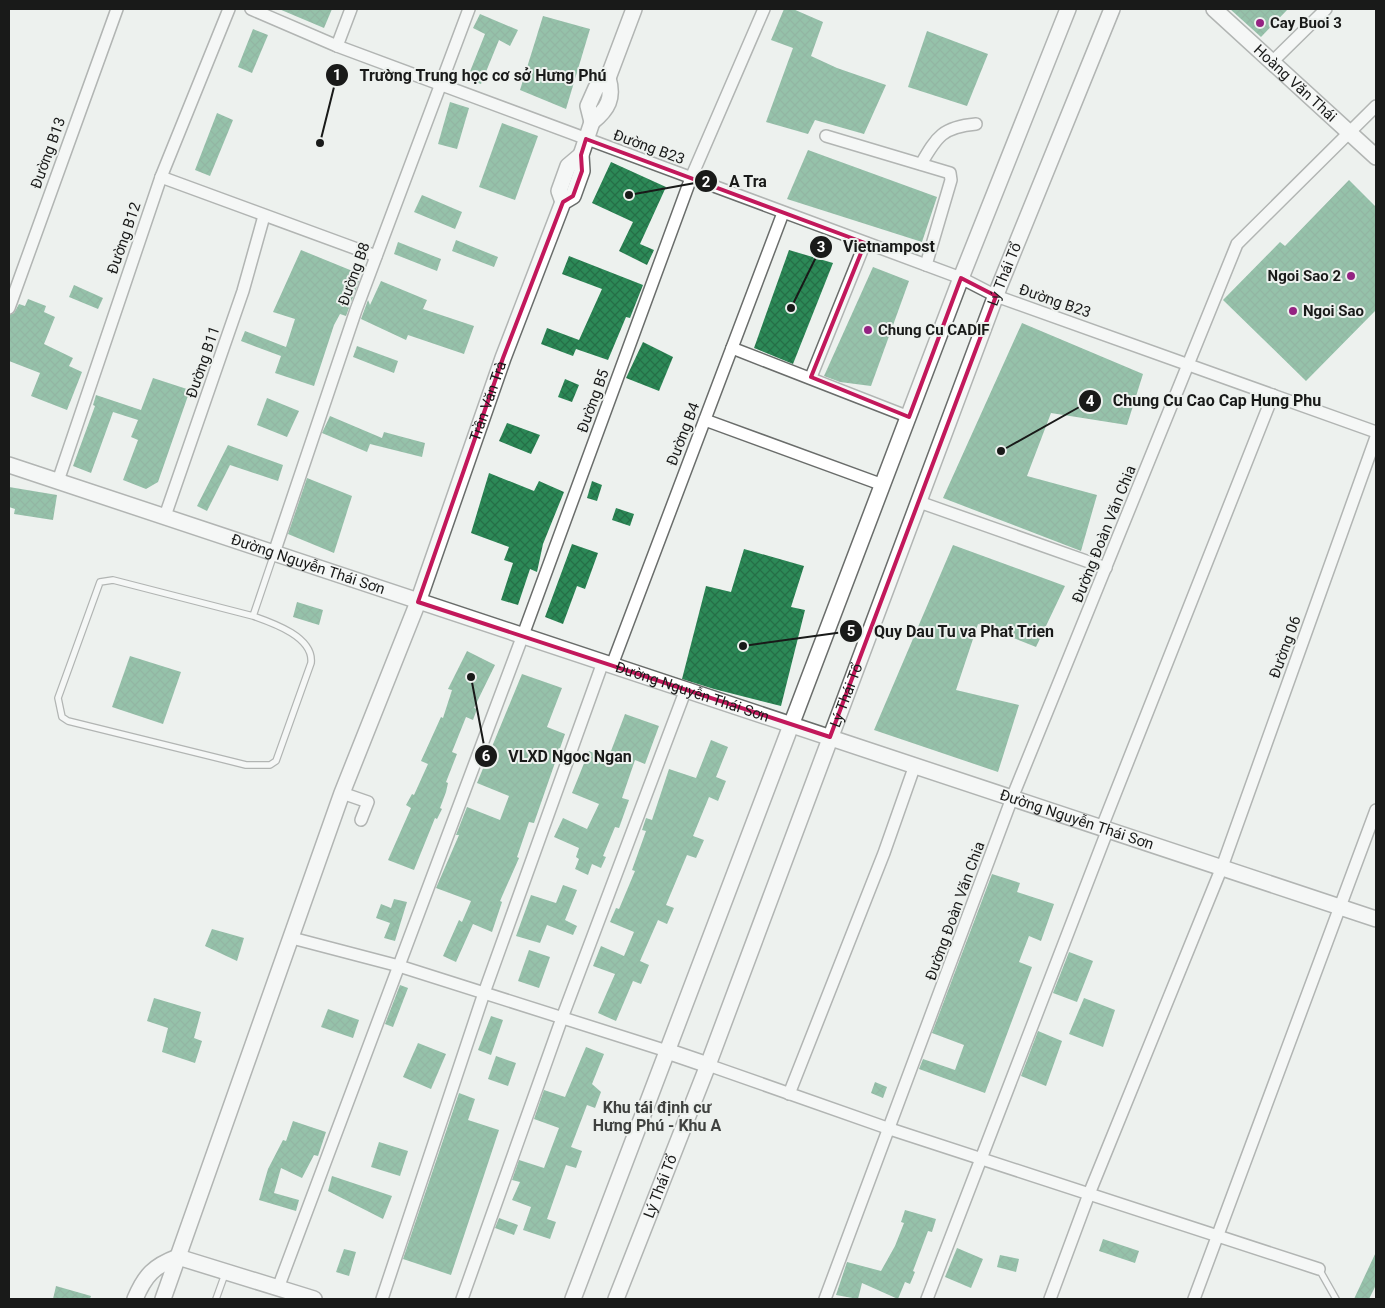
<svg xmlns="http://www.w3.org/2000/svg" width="1385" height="1308" font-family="Roboto,sans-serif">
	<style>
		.building { fill: url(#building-cross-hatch) }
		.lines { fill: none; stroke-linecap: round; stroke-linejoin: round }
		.lane-casing { stroke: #6a6d6b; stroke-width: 8 }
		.street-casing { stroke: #6a6d6b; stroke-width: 14 }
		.secondary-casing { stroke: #6a6d6b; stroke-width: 18 }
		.lane { stroke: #fff; stroke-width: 5.5 }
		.street { stroke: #fff; stroke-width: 11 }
		.secondary { stroke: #fff; stroke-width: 15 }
		.marked { fill: none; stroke: #c2185b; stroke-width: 4; stroke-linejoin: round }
		.poi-dot { fill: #942382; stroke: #edf1ee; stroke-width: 2 }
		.labels { text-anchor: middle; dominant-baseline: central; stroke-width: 4; stroke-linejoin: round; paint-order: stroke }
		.poi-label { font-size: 15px; font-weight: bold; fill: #191a19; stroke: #edf1ee; text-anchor: start }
		.street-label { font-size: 15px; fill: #191a19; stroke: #edf1ee }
		.neighbourhood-label { font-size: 16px; font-weight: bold; fill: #3f413f; stroke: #edf1ee }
		.leader { fill: none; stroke: #191a19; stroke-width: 2 }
		.callout-dot { fill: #191a19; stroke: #edf1ee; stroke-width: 2 }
		.mark-label { font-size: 15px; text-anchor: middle; font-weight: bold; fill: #fff }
		.callout-label { font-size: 16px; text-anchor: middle; font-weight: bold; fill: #191a19; stroke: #edf1ee; stroke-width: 4; stroke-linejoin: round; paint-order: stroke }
	</style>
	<defs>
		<pattern id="building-cross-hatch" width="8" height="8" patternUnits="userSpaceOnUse" patternTransform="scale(1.25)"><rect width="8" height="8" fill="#2c8957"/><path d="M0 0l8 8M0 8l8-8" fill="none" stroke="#256f47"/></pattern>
	</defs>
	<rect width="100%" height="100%" fill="#edf1ee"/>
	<g class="building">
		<path d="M279 9H332L324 28Z"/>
		<path d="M784 9H793L823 22 811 56 837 68 886 85 864 134 815 120 808 134 766 122 793 48 771 40Z"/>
		<path d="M1230 9H1288L1261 37Z"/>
		<path d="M480 14 518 30 510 46 499 40 481 84 467 79 485 34 473 28Z"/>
		<path d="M543 16 590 29 566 109 520 90Z"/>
		<path d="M253 29 268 35 252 73 238 67Z"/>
		<path d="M927 31 988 54 967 106 908 87Z"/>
		<path d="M450 102 469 108 457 149 438 144Z"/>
		<path d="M217 113 233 120 210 176 195 170Z"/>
		<path d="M502 123 538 136 515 200 479 187Z"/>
		<path d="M808 150 937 197 922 242 787 199Z"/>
		<path d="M611 162 666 187 640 244 654 250 647 265 619 251 633 222 592 203Z"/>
		<path d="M1349 180 1376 207V310L1306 381 1223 300 1280 242 1285 246Z"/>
		<path d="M422 195 462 212 455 229 414 212Z"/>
		<path d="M456 240 498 257 494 267 452 251Z"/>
		<path d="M398 242 441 259 437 271 394 254Z"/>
		<path d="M301 250 355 272 359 281 346 316 340 314 334 325 314 386 275 373 281 356 241 341 245 331 286 347 295 319 273 312Z"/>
		<path d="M789 250 833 263 793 364 754 348Z"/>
		<path d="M569 256 643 285 630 318 626 317 608 360 576 349 573 356 541 344 547 328 579 340 602 289 562 274Z"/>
		<path d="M873 267 909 281 871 386 840 382 824 376Z"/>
		<path d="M381 281 427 300 423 309 474 326 464 354 408 335 406 340 361 319 368 300 370 305Z"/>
		<path d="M74 285 103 298 98 309 69 297Z"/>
		<path d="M28 299 46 306 44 312 55 317 44 344 73 358 69 366 82 372 67 410 31 396 40 373 9 361V315L14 313 19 304 25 306Z"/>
		<path d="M1022 323 1143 374 1127 425 1051 413 1027 476 1097 495 1081 551 943 498Z"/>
		<path d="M643 342 673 357 659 391 626 378Z"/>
		<path d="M357 346 398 361 394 373 353 357Z"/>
		<path d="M153 378 190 390 158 482 146 489 123 480 138 440 131 437 138 420 113 412 91 473 73 466 95 406 93 405 96 395 141 410Z"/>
		<path d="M565 379 579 385 572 402 558 397Z"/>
		<path d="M267 398 299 411 287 437 257 425Z"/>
		<path d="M330 416 382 438 384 432 425 443 422 457 370 444 367 452 322 433Z"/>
		<path d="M507 423 540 435 531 454 499 441Z"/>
		<path d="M228 445 283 465 278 481 230 465 207 511 197 506Z"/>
		<path d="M489 473 534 491 539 481 564 492 543 544 537 572 530 569 518 605 501 600 513 563 504 560 509 547 471 533Z"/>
		<path d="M307 478 352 496 334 553 288 534Z"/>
		<path d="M592 481 602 485 597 501 587 498Z"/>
		<path d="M9 487 57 495 53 520 14 514 15 509 9 507Z"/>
		<path d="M616 508 634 514 630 526 612 520Z"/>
		<path d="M572 544 598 553 585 589 577 586 563 624 545 617Z"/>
		<path d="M953 545 1065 586 1036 647 978 624 956 690 1019 705 998 772 874 730Z"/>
		<path d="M744 549 804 566 791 607 805 610 781 706 714 689 682 679 706 586 731 592Z"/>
		<path d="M297 602 323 610 319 625 293 617Z"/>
		<path d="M467 651 495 665 474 708 477 709 473 720 466 717 452 752 457 754 446 782 448 783 446 792 440 808 442 809 437 819 435 818 414 870 388 860 411 808 406 805 412 794 414 795 428 764 421 761 441 717 443 718 452 690 448 689Z"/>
		<path d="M130 656 181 672 163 724 112 707Z"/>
		<path d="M522 674 562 688 547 727 565 734 534 823 529 822 517 857 519 858 500 901 502 902 492 932 473 924 456 962 443 956 459 920 462 922 471 901 436 888 459 835H456L467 807 500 820 509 796 477 783Z"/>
		<path d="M625 714 659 726 645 764 635 760 622 798 629 800 619 828 615 827 603 856 606 857 601 868 592 864 588 875 575 869 579 859 576 857 579 848 554 837 563 818 587 829 599 804 572 793 589 751 608 759Z"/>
		<path d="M711 740 728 747 716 777 726 781 718 801 709 797 693 836 704 840 696 858 687 855 666 905 674 908 667 924 658 920 640 961 649 965 641 984 633 981 616 1021 598 1013 615 974 593 966 601 946 624 956 634 932 610 922 616 908 619 909 635 871 632 870 646 831 642 830 646 818 652 820 669 769 696 778Z"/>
		<path d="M992 874 1020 883 1017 892 1054 904 1041 941 1029 936 1019 962 1032 967 985 1093 919 1069 923 1059 955 1070 964 1045 932 1033Z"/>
		<path d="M563 885 577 890 565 920 577 926 573 935 547 925 540 943 516 936 531 895 556 903Z"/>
		<path d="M394 899 407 902 395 941 384 938 390 923 376 918 381 904 391 908Z"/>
		<path d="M212 929 244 938 237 961 205 946Z"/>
		<path d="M529 950 550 957 539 988 518 981Z"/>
		<path d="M1069 952 1093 961 1077 1002 1053 993Z"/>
		<path d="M400 985 408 988 393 1027 385 1024Z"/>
		<path d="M154 998 201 1012 194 1038 202 1041 195 1063 162 1052 168 1028 147 1021Z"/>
		<path d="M1084 998 1115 1010 1103 1047 1069 1034Z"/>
		<path d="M328 1009 359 1020 353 1038 321 1027Z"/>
		<path d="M491 1016 503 1020 491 1055 478 1050Z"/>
		<path d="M1038 1031 1062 1041 1046 1086 1021 1076Z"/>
		<path d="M418 1043 446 1054 431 1089 403 1077Z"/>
		<path d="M586 1047 604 1054 592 1084 601 1092 595 1108 587 1105 571 1147 582 1151 576 1168 566 1165 547 1219 556 1222 550 1239 523 1230 531 1207 512 1200 520 1182 512 1180 519 1160 544 1168 559 1128 534 1119 544 1090 565 1097Z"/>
		<path d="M496 1056 516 1063 508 1086 488 1079Z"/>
		<path d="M875 1082 887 1087 883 1098 871 1093Z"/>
		<path d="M459 1093 475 1099 468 1120 499 1130 451 1275 403 1259Z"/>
		<path d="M293 1121 326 1132 318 1156 314 1155 302 1178 281 1168 274 1193 299 1200 296 1211 259 1200 268 1169 283 1140 286 1141Z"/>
		<path d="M379 1142 408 1151 400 1176 371 1167Z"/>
		<path d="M332 1176 392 1196 383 1219 328 1191Z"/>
		<path d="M905 1210 936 1219 932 1232 928 1231 913 1271 915 1272 910 1284 905 1282 898 1299 862 1283 858 1299 836 1295 847 1262 881 1271 895 1246 904 1223 901 1222Z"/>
		<path d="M499 1218 518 1225 514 1235 495 1228Z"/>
		<path d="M1103 1239 1139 1251 1135 1263 1099 1251Z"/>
		<path d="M957 1248 983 1259 971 1288 945 1277Z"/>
		<path d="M344 1249 356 1252 349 1276 336 1272Z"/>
		<path d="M1376 1252V1285L1369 1299H1354Z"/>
		<path d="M1000 1255 1019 1259 1016 1272 997 1267Z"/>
		<path d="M56 1286 91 1296 90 1299H53Z"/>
	</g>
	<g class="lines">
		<defs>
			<g id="lane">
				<path d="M253 616 113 580 100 582 58 698 62 717 68 721 246 765H270L276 761 311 663C314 637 273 623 253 616L274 554"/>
				<path d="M1319 1269 1336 1299"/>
				<path d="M216 1299 225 1274"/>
			</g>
			<g id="street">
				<path d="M251 9 337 46 961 278 996 296 1376 432"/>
				<path d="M337 46 351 9"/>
				<path d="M1272 62 1326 9"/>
				<path d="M826 136 950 173 951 180 926 265"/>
				<path d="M921 164C937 136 943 127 976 124"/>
				<path d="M161 177 376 256"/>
				<path d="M9 308 117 9"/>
				<path d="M732 348 909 417"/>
				<path d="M811 377 865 243"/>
				<path d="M705 420 883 485"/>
				<path d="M58 481 161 177 229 9"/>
				<path d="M919 502 1106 568"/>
				<path d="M165 516 243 291 264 216"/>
				<path d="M274 553 356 310 469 9"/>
				<path d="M612 665 783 213"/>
				<path d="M342 793 368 802 361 820"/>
				<path d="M1102 827 1273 395"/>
				<path d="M292 938 399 966 667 1051"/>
				<path d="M708 1065 890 1129 1319 1269"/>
				<path d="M789 1094 884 853 915 765"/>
				<path d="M278 1288 523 635 691 178 764 9"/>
				<path d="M382 1299 484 993 603 662"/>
				<path d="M462 1299 562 1018 686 689"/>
				<path d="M825 1299 1012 798 1237 244 1376 106"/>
				<path d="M927 1299 1108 829"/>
				<path d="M1050 1299 1089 1194 1222 867 1376 437"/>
				<path d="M1194 1299 1376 810"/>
			</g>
			<g id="secondary">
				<path id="s1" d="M1214 9 1376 157"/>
				<path d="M592 122 588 106 596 88 608 78 634 9"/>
				<path d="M592 122C608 109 614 98 608 78"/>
				<path d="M563 202 559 191 568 166 581 155"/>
				<path id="s2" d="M9 465 1376 919"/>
				<path d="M667 1051 708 1065"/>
				<path d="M135 1299C145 1275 154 1266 178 1257L314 1299"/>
				<path id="s3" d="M163 1299 342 793 418 602 503 358 563 202 573 196 582 171 581 155 592 122"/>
				<path d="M573 1299 961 278 1068 9"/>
				<path id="s4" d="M616 1299 708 1065 999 287 1112 9"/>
			</g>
		</defs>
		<use href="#lane" class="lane-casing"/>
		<use href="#street" class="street-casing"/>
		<use href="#secondary" class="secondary-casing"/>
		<use href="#lane" class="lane"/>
		<use href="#street" class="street"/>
		<use href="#secondary" class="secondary"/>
	</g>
	<path d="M0 0H1385V1308H0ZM586 139 865 243 811 377 909 417 961 278 996 296 830 737 418 602 503 358 563 202 573 196 582 171 581 155Z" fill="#edf1ee" fill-opacity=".55" fill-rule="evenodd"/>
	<path class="marked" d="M586 139 865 243 811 377 909 417 961 278 996 296 830 737 418 602 503 358 563 202 573 196 582 171 581 155Z"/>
	<g class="poi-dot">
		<circle cx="1260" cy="23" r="5"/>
		<circle cx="1351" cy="276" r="5"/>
		<circle cx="1293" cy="311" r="5"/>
		<circle cx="868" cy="330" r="5"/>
	</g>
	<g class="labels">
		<g class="poi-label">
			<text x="1270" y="23">Cay Buoi 3</text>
			<text x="1341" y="276" text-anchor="end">Ngoi Sao 2</text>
			<text x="1303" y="311">Ngoi Sao</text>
			<text x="878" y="330">Chung Cu CADIF</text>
		</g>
		<g class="street-label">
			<text stroke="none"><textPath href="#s1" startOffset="110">Hoàng Văn Thái</textPath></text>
			<text transform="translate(649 147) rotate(20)">Đường B23</text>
			<text transform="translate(48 153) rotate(-70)">Đường B13</text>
			<text transform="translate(124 238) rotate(-71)">Đường B12</text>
			<text transform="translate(354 274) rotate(-70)">Đường B8</text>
			<text stroke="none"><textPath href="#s4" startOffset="1096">Lý Thái Tổ</textPath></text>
			<text transform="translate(1055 301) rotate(19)">Đường B23</text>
			<text transform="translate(203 362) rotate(-71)">Đường B11</text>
			<text stroke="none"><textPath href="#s3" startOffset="955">Trần Văn Trà</textPath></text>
			<text transform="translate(593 401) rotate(-70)">Đường B5</text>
			<text transform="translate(683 434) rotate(-69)">Đường B4</text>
			<text transform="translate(1104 534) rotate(-68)">Đường Đoàn Văn Chia</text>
			<text stroke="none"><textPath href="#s2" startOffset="315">Đường Nguyễn Thái Sơn</textPath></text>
			<text transform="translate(1285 647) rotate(-70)">Đường 06</text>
			<text stroke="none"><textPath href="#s2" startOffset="720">Đường Nguyễn Thái Sơn</textPath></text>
			<text stroke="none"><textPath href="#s4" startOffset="646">Lý Thái Tổ</textPath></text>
			<text stroke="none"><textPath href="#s2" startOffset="1125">Đường Nguyễn Thái Sơn</textPath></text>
			<text transform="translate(955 911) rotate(-70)">Đường Đoàn Văn Chia</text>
			<text stroke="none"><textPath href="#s4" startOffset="121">Lý Thái Tổ</textPath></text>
		</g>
		<g class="neighbourhood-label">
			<text x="657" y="1107">Khu tái định cư<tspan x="657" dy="18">Hưng Phú - Khu A</tspan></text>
		</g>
	</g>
	<path class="leader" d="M320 143L337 75M629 195L706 181M791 308L821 247M1001 451L1090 401M743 646L851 631M471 677L486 756"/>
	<g class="callout-dot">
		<circle cx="320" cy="143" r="5"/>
		<circle cx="629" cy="195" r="5"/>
		<circle cx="791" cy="308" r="5"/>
		<circle cx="1001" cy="451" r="5"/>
		<circle cx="743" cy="646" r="5"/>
		<circle cx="471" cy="677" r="5"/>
		<circle cx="337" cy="75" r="12"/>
		<circle cx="706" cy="181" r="12"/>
		<circle cx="821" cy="247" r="12"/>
		<circle cx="1090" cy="401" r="12"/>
		<circle cx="851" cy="631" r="12"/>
		<circle cx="486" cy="756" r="12"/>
	</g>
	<g class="mark-label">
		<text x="337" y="80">1</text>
		<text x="706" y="187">2</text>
		<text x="821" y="252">3</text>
		<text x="1090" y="406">4</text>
		<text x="851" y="636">5</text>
		<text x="486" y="761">6</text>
	</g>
	<g class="callout-label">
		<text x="483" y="81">Trường Trung học cơ sở Hưng Phú</text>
		<text x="748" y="187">A Tra</text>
		<text x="889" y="252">Vietnampost</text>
		<text x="1217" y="406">Chung Cu Cao Cap Hung Phu</text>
		<text x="964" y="637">Quy Dau Tu va Phat Trien</text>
		<text x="570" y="762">VLXD Ngoc Ngan</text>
	</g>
	<rect width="1385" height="1308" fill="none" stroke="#191a19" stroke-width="20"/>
</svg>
